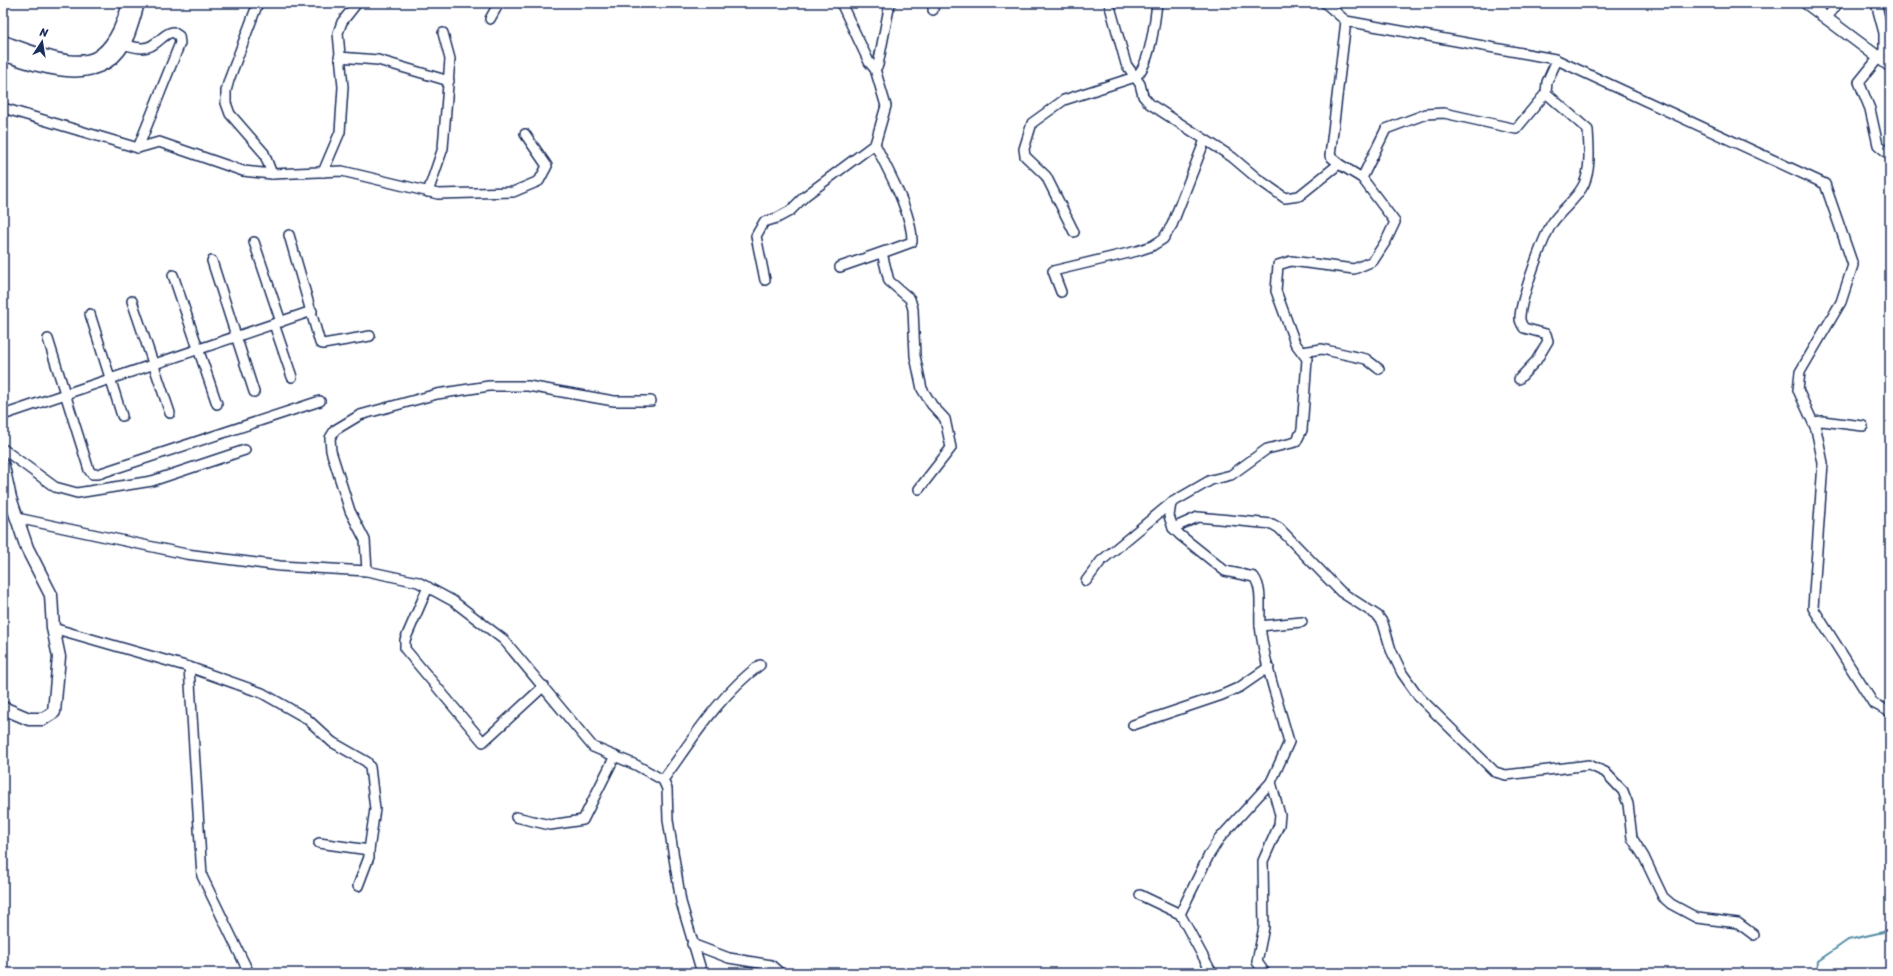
<svg xmlns="http://www.w3.org/2000/svg" width="1893" height="976" font-family="Sriracha,sans-serif">
	<style>
		.lines { fill: none; stroke-linecap: round; stroke-linejoin: round }
		.stream { stroke: #558da5; stroke-width: 2 }
		.minor-casing { stroke: #1b2f5e; stroke-width: 12 }
		.tertiary-casing { stroke: #1b2f5e; stroke-width: 14 }
		.secondary-casing { stroke: #1b2f5e; stroke-width: 15 }
		.minor { stroke: #fff; stroke-width: 9 }
		.tertiary { stroke: #fff; stroke-width: 11 }
		.secondary { stroke: #fff; stroke-width: 12 }
	</style>
	<rect width="100%" height="100%" fill="#fff"/>
	<filter id="ink" filterUnits="userSpaceOnUse"><feTurbulence type="fractalNoise" baseFrequency=".025" numOctaves="2"/><feDisplacementMap in="SourceGraphic" scale="8" xChannelSelector="R" yChannelSelector="G"/><feConvolveMatrix kernelMatrix="1 2 1 2 8 2 1 2 1" color-interpolation-filters="sRGB"/></filter>
	<g filter="url(#ink)">
		<g class="lines">
			<path class="stream" d="M1817 973 1818 961 1848 940 1883 932 1890 928"/>
			<defs>
				<g id="minor">
					<path d="M258 3 229 80 226 91V103L230 114 264 153 272 174"/>
					<path d="M1109 3 1126 64 1140 84 1143 96 1150 104 1232 157 1258 179 1285 198 1299 196 1339 164"/>
					<path d="M1325 3 1346 21 1555 59 1825 184 1853 265 1841 302 1800 372 1798 390 1816 429 1823 463 1813 608 1873 703 1890 712"/>
					<path d="M1876 3 1884 33V51L1859 82 1870 109 1878 145 1890 155"/>
					<path d="M933 10 934 3"/>
					<path d="M490 19 499 3"/>
					<path d="M1826 19 1838 3"/>
					<path d="M123 44C133 47 145 51 154 44 161 40 165 33 173 32L179 36 180 43 138 148"/>
					<path d="M339 57 378 60 449 81"/>
					<path d="M875 69 878 65 890 3"/>
					<path d="M3 108 138 148 159 142 243 171 272 174 342 171 438 194 513 192 539 181 547 166 525 134"/>
					<path d="M875 144C887 169 913 214 912 242L882 253 889 281 910 299 913 309 915 356 922 389 932 405 945 419 951 448 919 489"/>
					<path d="M323 172 340 132 343 87 338 33 342 22 357 3"/>
					<path d="M1362 178 1386 129 1426 114 1444 113 1516 129 1546 93"/>
					<path d="M428 192 443 148 450 59 443 33"/>
					<path d="M1074 232 1046 176 1025 156 1024 149 1032 123 1064 100 1135 77C1150 67 1155 21 1157 3"/>
					<path d="M289 235 320 343 323 344 370 336"/>
					<path d="M254 242 281 322"/>
					<path d="M212 261 254 392"/>
					<path d="M840 267 886 251"/>
					<path d="M173 275 217 404"/>
					<path d="M765 280 756 236 764 222 777 218 790 211 805 196 875 144 886 106 875 69 869 62 841 3"/>
					<path d="M1061 292 1053 271 1137 251 1152 246 1163 239 1172 225 1205 140"/>
					<path d="M132 301 170 413"/>
					<path d="M90 314 122 416"/>
					<path d="M274 324 292 377"/>
					<path d="M48 339 89 470 92 474H98L320 401"/>
					<path d="M1302 352 1322 349 1330 351 1366 359 1379 369"/>
					<path d="M1519 379 1536 361 1548 341 1546 334 1524 328C1522 325 1520 322 1520 319 1519 304 1544 234 1553 222 1562 209 1577 199 1584 184 1591 168 1589 148 1588 130L1546 93 1547 82 1557 60"/>
					<path d="M3 415 312 311"/>
					<path d="M1813 422 1822 421 1863 426"/>
					<path d="M3 449 55 487 77 493 152 481 245 450"/>
					<path d="M17 518 186 554 280 566 367 571 418 582 453 601 504 640 593 747 636 765 663 780 667 789 668 820 681 902 702 973"/>
					<path d="M1173 528 1198 517 1272 524 1279 528 1341 592 1378 616 1383 623 1391 650 1402 673 1419 697 1495 772 1506 775 1589 765 1605 772 1623 791 1628 804 1632 838 1644 857 1663 897 1671 904 1697 918 1738 923 1754 935"/>
					<path d="M367 571 365 540 350 511 331 451 330 438 335 430 360 415 437 394 489 386H528L614 401H651"/>
					<path d="M1086 581 1101 561 1171 503"/>
					<path d="M428 587 405 640V649L483 742 544 686"/>
					<path d="M1260 626 1302 622"/>
					<path d="M53 628 189 667 262 693 306 718 332 742 367 762 370 767 375 809 369 850V857L358 886"/>
					<path d="M189 667 202 876 249 973"/>
					<path d="M1133 725 1222 695 1240 687 1269 667"/>
					<path d="M663 780C692 740 720 694 760 665"/>
					<path d="M516 817 550 825 583 820 615 756"/>
					<path d="M319 843 369 850"/>
					<path d="M1140 895 1180 914 1212 973"/>
					<path d="M1180 914 1209 855 1219 839 1271 782"/>
					<path d="M692 944 729 958 771 965 780 973"/>
					<path d="M1265 973 1257 962 1264 927 1263 861 1279 825 1280 815 1271 782 1289 742C1279 704 1264 664 1260 625 1259 609 1263 589 1254 577L1225 571 1180 535 1173 528 1169 516 1171 503 1211 480 1231 475 1267 449 1296 442 1302 430 1307 359 1295 343 1276 291 1278 265 1291 261 1354 269 1373 261 1386 241 1395 222 1362 178 1339 164 1330 156 1346 21"/>
				</g>
				<path id="tertiary" d="M1806 3 1890 66"/>
				<g id="secondary">
					<path d="M3 42C26 50 73 70 96 58 114 48 124 22 129 3"/>
					<path d="M3 54C45 68 105 90 128 35 132 25 135 14 138 3"/>
					<path d="M3 466 10 498 27 548 51 595 53 628 59 657 54 712 43 719H29L3 708"/>
				</g>
			</defs>
			<use href="#minor" class="minor-casing"/>
			<use href="#tertiary" class="tertiary-casing"/>
			<use href="#secondary" class="secondary-casing"/>
			<use href="#minor" class="minor"/>
			<use href="#tertiary" class="tertiary"/>
			<use href="#secondary" class="secondary"/>
		</g>
	</g>
	<rect width="1893" height="976" fill="none" stroke="#fff" stroke-width="16"/>
	<rect x="8" y="8" width="1877" height="960" fill="none" stroke="#1b2f5e" stroke-width="1.5" filter="url(#ink)"/>
	<g transform="translate(42 42) rotate(12)" stroke="#ffffff" stroke-width="3" paint-order="stroke">
	<path d="M0-3L7 15L0 10L-7 15Z" fill="#1b2f5e"/>
	<text y="-6" font-size="11" font-weight="bold" text-anchor="middle" fill="#1b2f5e">N</text>
	</g>
</svg>
